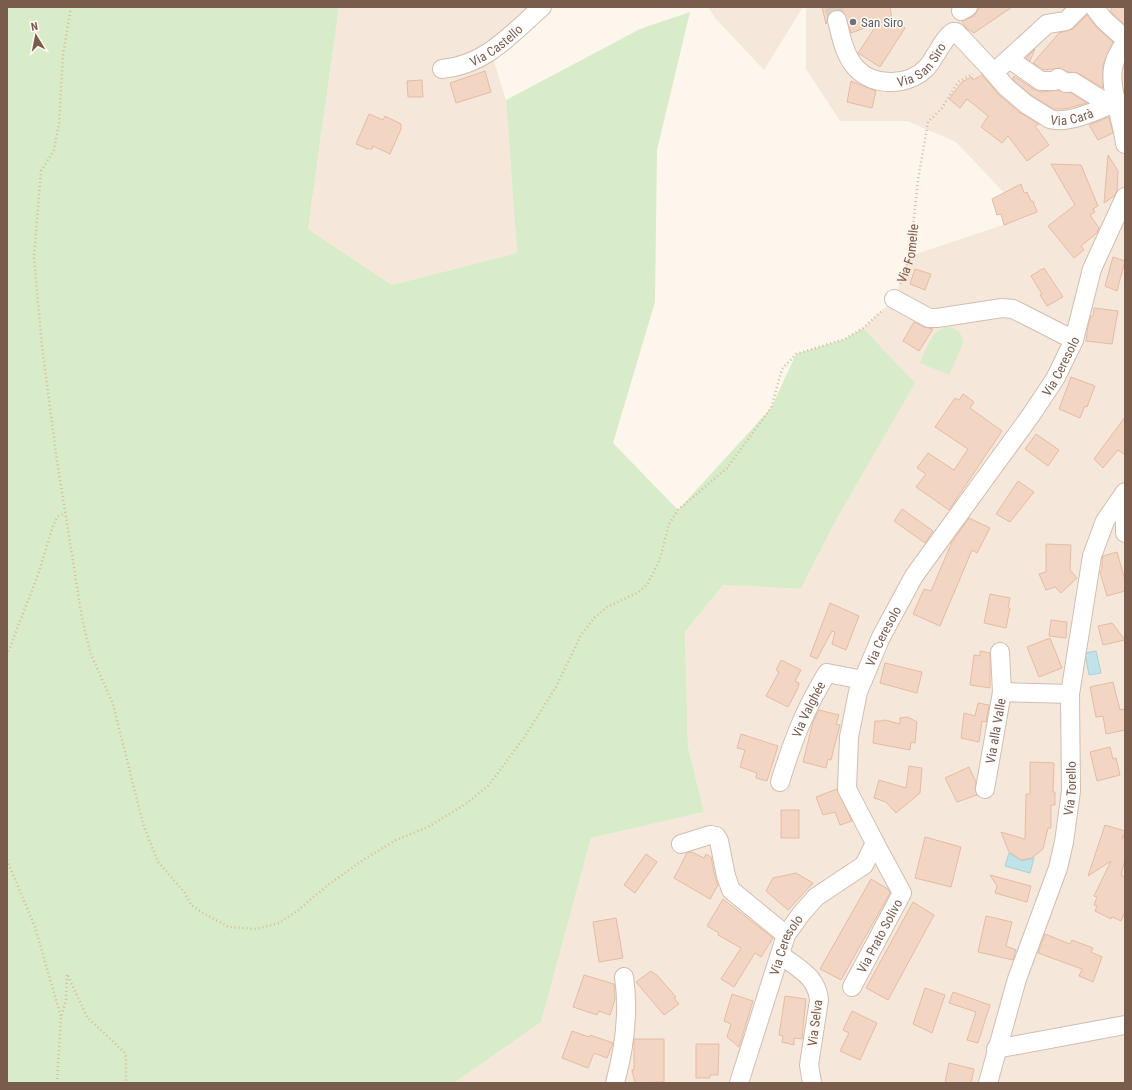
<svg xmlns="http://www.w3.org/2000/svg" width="1132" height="1090" font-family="'Roboto Condensed',sans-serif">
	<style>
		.residential { fill: #f5e8da }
		.green { fill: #d8ecc9 }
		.water { fill: #bfe3e8; stroke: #a5d3da }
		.building { fill: #f3d5c3; stroke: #e6bba3 }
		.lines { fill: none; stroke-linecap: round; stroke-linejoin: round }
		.minor-tunnel { stroke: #dcd0c4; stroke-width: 18; stroke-dasharray: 18 9; stroke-linecap: butt }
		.minor-casing { stroke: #d1beb0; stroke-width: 20 }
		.path { stroke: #d9b8a5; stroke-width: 2.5; stroke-dasharray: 1 3; stroke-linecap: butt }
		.minor { stroke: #fff; stroke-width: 18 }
		.worship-dot { fill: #6b7280; stroke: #fffaf3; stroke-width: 1.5 }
		.labels { text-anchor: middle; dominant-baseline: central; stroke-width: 3; stroke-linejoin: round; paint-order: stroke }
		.worship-label { font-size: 13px; fill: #5b616d; stroke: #fffaf3; text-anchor: start }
		.street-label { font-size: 13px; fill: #7a5c4d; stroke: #fffaf3 }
	</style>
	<rect width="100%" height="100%" fill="#fdf6ec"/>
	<g class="residential">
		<path d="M339 7H543L491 52 506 100 517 253 392 285 308 229Z"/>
		<path d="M708 7H803L764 70 716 19Z"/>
		<path d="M806 7H1125V1083H454L541 1022 591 838 704 812 688 747 685 632 723 585 801 589 836 520 914 383 863 328 894 299 910 256 1027 217 956 142 907 121H840L806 69Z"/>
	</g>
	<g class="green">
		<path d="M7 7H339L308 229 392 285 517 253 506 100 640 29 690 12 657 150 655 302 613 443 678 510 771 408 796 354 845 339 863 328 915 383 836 520 801 589 723 585 685 632 688 747 704 812 591 838 541 1022 454 1083H7Z"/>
		<path d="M949 327C958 329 963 334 963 344L949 375 920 363C927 348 931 329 949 327Z"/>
	</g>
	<g class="water">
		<path d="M1096 651 1101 673 1089 675 1085 653Z"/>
		<path d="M1009 853 1022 861 1034 858 1030 873 1005 866Z"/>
	</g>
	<g class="building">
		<path d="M822 7H890L892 19 905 28 880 67 858 53 878 23 851 33 844 13 835 10 830 12 826 24Z"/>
		<path d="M980 7H1012L974 33 966 28 962 21 974 16Z"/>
		<path d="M1112 7H1125V25L1110 11Z"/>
		<path d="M1087 15 1097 28 1113 42 1103 65V88L1078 73 1068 72 1059 68 1044 70 1033 63 1059 33 1073 29Z"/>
		<path d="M1035 49 1030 61 1026 58Z"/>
		<path d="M485 71 491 92 456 103 450 83Z"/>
		<path d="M982 75 999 95 1019 112 1039 124 1035 126 1049 145 1027 161 1008 136 1002 143 981 127 988 116 967 99 960 108 949 99 962 82 972 77 973 80Z"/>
		<path d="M1014 76 1035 90 1041 92 1058 90 1071 93 1087 103 1064 109H1054L1032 96 1013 80Z"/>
		<path d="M422 80 423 97H408L407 81Z"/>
		<path d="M851 81 876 91 872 108 847 102Z"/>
		<path d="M369 114 383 120 385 116 401 124V129L390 154 373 146 372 149H368L356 144Z"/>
		<path d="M1109 117 1113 133 1098 140 1089 125Z"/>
		<path d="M1108 155 1118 171 1117 191 1114 196 1104 203Z"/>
		<path d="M1051 164 1081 165 1098 206 1093 209 1095 212 1090 215 1099 228 1097 233 1081 246 1084 250 1074 258 1048 226 1075 205Z"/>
		<path d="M1021 184 1024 193 1027 192 1031 201H1033L1037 212 1004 225 1001 214 997 215 992 199Z"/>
		<path d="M1113 257 1125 261 1117 291 1105 286Z"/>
		<path d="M1044 268 1063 297 1047 306 1040 295 1042 294 1031 276Z"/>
		<path d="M915 269 931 274 925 290 910 284Z"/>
		<path d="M1094 308 1118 311 1112 344 1086 341 1088 326 1091 316H1093Z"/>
		<path d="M914 322 924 327 933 329 919 351 903 341Z"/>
		<path d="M1071 377 1095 386 1087 407 1085 406 1080 418 1059 409Z"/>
		<path d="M963 394 974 402 970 408 1002 431 949 510 916 487 926 474 917 468 928 453 954 470 968 449 935 427 955 398 959 400Z"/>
		<path d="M1125 417V455L1118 450 1103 468 1094 459Z"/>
		<path d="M1036 434 1059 450 1048 466 1025 449Z"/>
		<path d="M1018 481 1034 492 1010 522 996 514Z"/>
		<path d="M902 509 933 531 925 543 894 521Z"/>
		<path d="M969 518 990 528 977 553 972 550 940 626 913 614 924 589 931 591 952 542Z"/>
		<path d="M1046 544 1071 545 1070 570 1077 578 1061 593 1055 587 1046 590 1039 574 1046 572Z"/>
		<path d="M1117 552 1125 580V591L1107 596 1100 572 1102 569V559L1103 556Z"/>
		<path d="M990 594 1010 598 1008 608H1010L1006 628 984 623Z"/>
		<path d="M830 603 859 616 846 650 832 644 835 632 832 631 817 659 810 656Z"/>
		<path d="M1051 620 1067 622 1066 638 1049 636Z"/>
		<path d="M1112 623 1125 640 1103 645 1098 626Z"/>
		<path d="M1050 638 1062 668 1039 677 1027 647Z"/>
		<path d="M980 651 990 653V688L970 685 974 655 980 656Z"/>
		<path d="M781 660 801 670 795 681 799 683 798 688 788 707 766 696 779 672 776 670Z"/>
		<path d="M885 663 922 672 917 693 880 683Z"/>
		<path d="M1113 682 1120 710 1125 709V730L1106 734 1103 716 1096 717 1090 687Z"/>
		<path d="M978 703 989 705 986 722 982 721 979 742 961 738 964 713 975 716Z"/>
		<path d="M819 710 839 715 836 724 840 725 835 744 831 760 828 759 826 768 803 762 813 722Z"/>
		<path d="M908 717 917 722 915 743 911 742 910 750 873 743 875 721H881L885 720 900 724V718Z"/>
		<path d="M741 734 778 746 767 781 756 778 757 773 740 767 745 750 737 748Z"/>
		<path d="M1110 747 1113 759 1116 758 1120 775 1097 781 1090 752Z"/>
		<path d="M1030 762 1054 763 1053 792H1055V805H1051V828H1048L1043 849 1032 858 1021 860 1009 852 1001 832 1025 839 1026 794H1030Z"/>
		<path d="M909 766 922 768 920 793 896 813 886 802 874 798 879 780 906 788Z"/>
		<path d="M969 767 976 782 975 788 977 795 957 802 945 778Z"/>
		<path d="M837 789 852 821 840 825 835 812 823 815 816 797Z"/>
		<rect x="781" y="810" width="18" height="28"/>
		<path d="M1105 825 1125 831 1122 839 1125 833V859L1121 875 1125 877V912L1121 921 1112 917 1111 919 1095 911 1097 906 1094 905 1097 897 1094 896 1111 861 1088 876Z"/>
		<path d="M925 837 961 847 951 887 915 878Z"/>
		<path d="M692 852 704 858 706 854 711 857 715 877 718 885 710 899 674 878 687 853Z"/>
		<path d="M646 854 657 862 635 893 624 885Z"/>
		<path d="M796 873 813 883 788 910 766 891 773 878Z"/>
		<path d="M990 875 1031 886 1027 902 995 893 997 886Z"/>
		<path d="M871 879 888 889 890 893 841 980 820 969Z"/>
		<path d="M723 899 773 938 761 957 755 953 734 987 721 979 741 948 718 935 719 933 707 926Z"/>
		<path d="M913 902 934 915 888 1000 866 988Z"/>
		<path d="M986 916 1012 922 1006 946 1016 950 1013 960 978 952Z"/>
		<path d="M616 918 623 958 599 962 593 922Z"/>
		<path d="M1045 934 1070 944 1072 940 1093 948 1091 952 1102 957 1093 982 1079 976 1082 969 1038 953Z"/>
		<path d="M651 971 656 975V974L676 997 674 998 679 1004 664 1015 636 982Z"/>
		<path d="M584 975 614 984 615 999 610 1015 599 1011 597 1015 573 1007Z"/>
		<path d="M925 988 945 995 932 1033 913 1024Z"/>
		<path d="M953 992 990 1005 978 1043 967 1040 976 1012 949 1003Z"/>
		<path d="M732 994 753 1001 739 1047 727 1037 731 1024 724 1021Z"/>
		<path d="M785 996 806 999 802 1039 794 1038V1045L782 1042 783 1036 779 1035Z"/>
		<path d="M852 1011 877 1023 860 1060 840 1051 849 1033 843 1030Z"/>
		<path d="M572 1031 589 1037 590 1035 613 1043 607 1058 594 1053 588 1068 562 1058Z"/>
		<path d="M634 1039H664V1082L635 1083 632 1070H634Z"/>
		<path d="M696 1044H719L718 1075H710V1078H696Z"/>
		<path d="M949 1063 974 1069 971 1083H945Z"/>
	</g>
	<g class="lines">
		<path class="minor-tunnel" d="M834 7 837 20"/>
		<defs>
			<g id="minor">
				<path d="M1094 7 1104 20 1125 39"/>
				<path d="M961 11 968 7"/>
				<path id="s2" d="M837 20C841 36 844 55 856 68 874 88 911 86 928 66 935 58 944 37 953 32H956L988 66 1006 87 1026 104 1050 119C1068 125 1100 109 1117 102"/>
				<path d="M1125 42C1122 48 1117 54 1115 61 1106 82 1123 121 1125 144"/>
				<path d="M1009 59 1041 81H1055L1058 78 1066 83 1073 82 1102 100 1117 101"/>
				<path d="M1000 67 1047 24 1066 21 1080 7"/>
				<path id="s3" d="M442 69C486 65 511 34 542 7"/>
				<path d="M894 299 929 318H937L1002 308 1013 309 1074 340"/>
				<path d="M1125 514V533"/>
				<path d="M1000 652 1002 692"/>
				<path id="s4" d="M780 782C793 740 804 711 827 673L863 680"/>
				<path id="s5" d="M985 789 1002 692 1070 694"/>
				<path d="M681 844 710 835 716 836 719 841 726 876 731 890 786 935"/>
				<path d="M781 955C799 969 817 977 819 1000L809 1065 812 1083"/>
				<path id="s6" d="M852 987 902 893 875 843"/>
				<path d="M996 1049 1125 1025"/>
				<path d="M615 1083C624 1050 629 1011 624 977"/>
				<path id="s7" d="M739 1083 786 935 801 914 816 897 864 865 875 843 847 789 849 737 858 692 881 637 914 576 1031 415 1055 379 1074 340 1092 269 1125 197"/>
				<path id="s8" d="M988 1083 1017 979 1058 868 1064 842 1071 791 1070 694 1092 556 1105 521 1125 492"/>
			</g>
		</defs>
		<use href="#minor" class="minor-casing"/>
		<g class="path">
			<path d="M71 7 63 55 59 123 54 150 41 171 34 257 42 346 57 461 82 618 90 652 113 704 143 824 158 862 185 893 191 905 203 913 229 927 256 929 279 923 297 911 328 885 366 858 396 840 428 827 467 803 489 785 525 736 556 687 581 635 594 618 607 607 637 593 647 585 660 559 669 524 678 510 727 468 771 408 782 369 796 354 845 339 863 328 883 310"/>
			<path id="s1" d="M900 284 910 256 918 180 928 122 942 108 958 82 973 74"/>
			<path d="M7 655 39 572 53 526 57 517 65 513"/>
			<path d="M7 860 35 927 61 1017"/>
			<path d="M57 1083 61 1017 66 1000 67 974 87 1017 124 1052 126 1057V1083"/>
		</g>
		<use href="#minor" class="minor"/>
	</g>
	<circle class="worship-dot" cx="853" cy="22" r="4"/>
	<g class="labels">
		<g class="worship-label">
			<text x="861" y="22">San Siro</text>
		</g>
		<g class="street-label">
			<text stroke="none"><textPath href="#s3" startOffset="60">Via Castello</textPath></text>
			<text stroke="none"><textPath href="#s2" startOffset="128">Via San Siro</textPath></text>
			<text stroke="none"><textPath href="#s2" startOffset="329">Via Carà</textPath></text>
			<text stroke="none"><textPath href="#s1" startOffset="32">Via Fomelle</textPath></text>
			<text stroke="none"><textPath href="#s7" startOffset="830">Via Ceresolo</textPath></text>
			<text stroke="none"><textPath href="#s7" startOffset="506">Via Ceresolo</textPath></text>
			<text stroke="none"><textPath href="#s4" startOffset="78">Via Valghée</textPath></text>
			<text stroke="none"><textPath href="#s5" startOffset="59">Via alla Valle</textPath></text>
			<text stroke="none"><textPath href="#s8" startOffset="307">Via Torello</textPath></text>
			<text stroke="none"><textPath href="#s6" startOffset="58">Via Prato Solivo</textPath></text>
			<text stroke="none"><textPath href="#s7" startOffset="146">Via Ceresolo</textPath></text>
			<text transform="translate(815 1023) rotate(-83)">Via Selva</text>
		</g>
	</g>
	<rect width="1132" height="1090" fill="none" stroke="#7a5c4d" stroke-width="16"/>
	<g transform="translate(36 36) rotate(350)" stroke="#fffaf3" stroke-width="3" paint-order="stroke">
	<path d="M0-3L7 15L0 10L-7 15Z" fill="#7a5c4d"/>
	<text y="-6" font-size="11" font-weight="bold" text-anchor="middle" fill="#7a5c4d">N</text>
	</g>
</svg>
